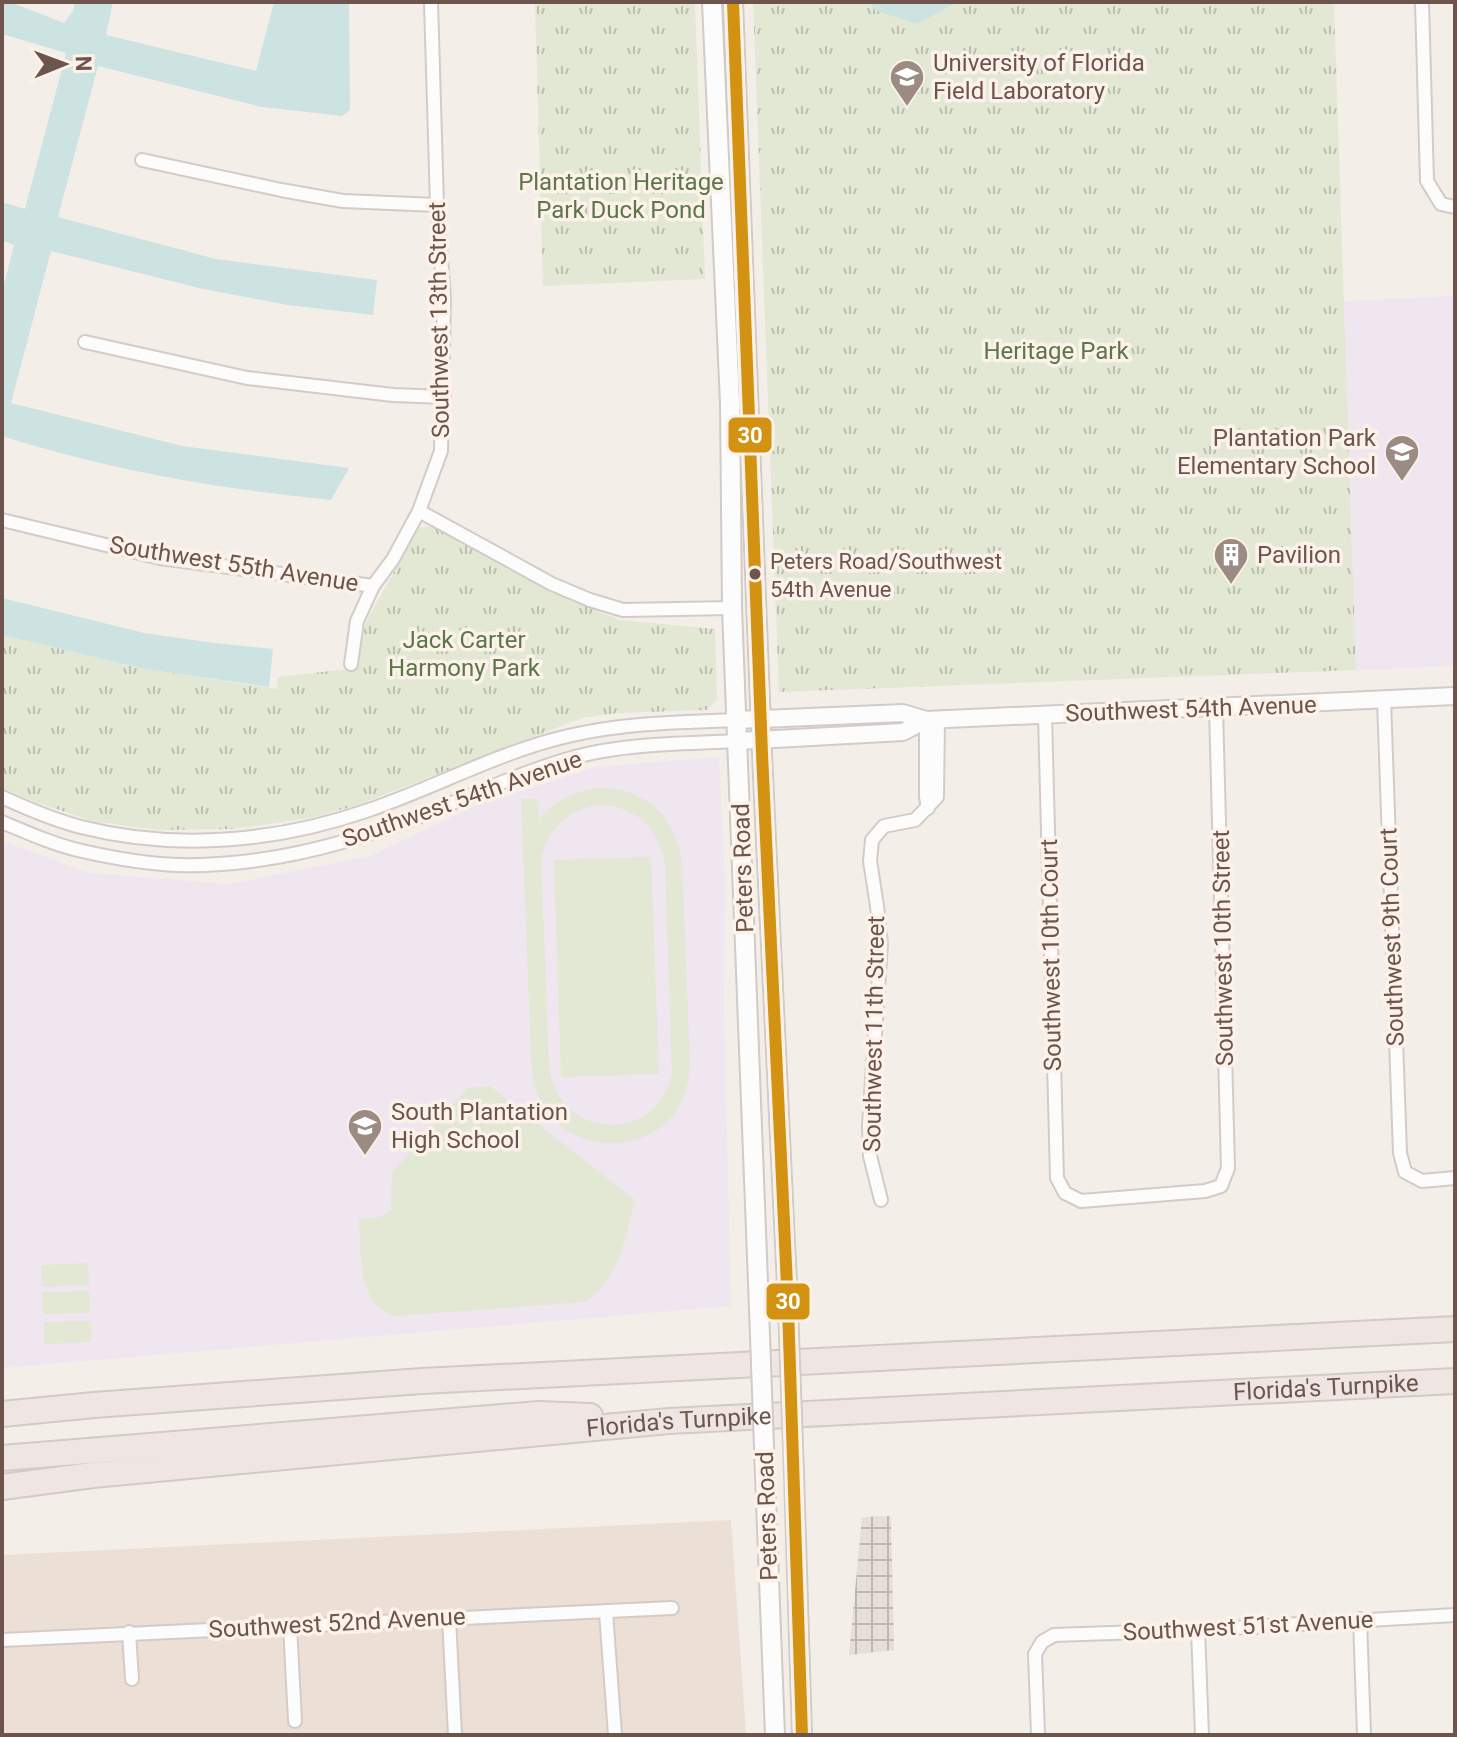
<svg xmlns="http://www.w3.org/2000/svg" width="1457" height="1737" font-family="Roboto,sans-serif">
	<style>
		.residential { fill: #ece0d6 }
		.industrial { fill: url(#industrial-grid) }
		.education { fill: #efe6ef }
		.park { fill: url(#park-tufts) }
		.pitch { fill: #e2e8d4; fill-rule: evenodd }
		.water { fill: #cce3e2 }
		.lines { fill: none; stroke-linecap: round; stroke-linejoin: round }
		.minor-casing { stroke: #d3cbc7; stroke-width: 16 }
		.tertiary-casing { stroke: #d3cbc7; stroke-width: 20 }
		.secondary-casing { stroke: #d2cac5; stroke-width: 22 }
		.motorway-casing { stroke: #d3cac6; stroke-width: 28 }
		.minor { stroke: #fdfcfc; stroke-width: 12 }
		.tertiary { stroke: #fdfcfc; stroke-width: 16 }
		.secondary { stroke: #fdfcfc; stroke-width: 18 }
		.motorway { stroke: #efe6e4; stroke-width: 24 }
		.secondary-bridge-casing { stroke: #d2cac5; stroke-width: 22; stroke-linecap: butt }
		.secondary-bridge { stroke: #fdfcfc; stroke-width: 18 }
		.bus-1-casing { stroke: #fcf2e9; stroke-width: 18 }
		.bus-1 { stroke: #d49213; stroke-width: 12 }
		.bus-dot { fill: #6d554d; stroke: #fcf2e9; stroke-width: 3 }
		.labels { text-anchor: middle; dominant-baseline: central; stroke-width: 7; stroke-linejoin: round; paint-order: stroke }
		.bus-label { font-size: 22px; fill: #6d554d; stroke: #fcf2e9; text-anchor: start }
		.poi-label { font-size: 24px; fill: #6d554d; stroke: #fcf2e9; text-anchor: start }
		.park-label { font-size: 24px; fill: #5c774a; stroke: #fcf2e9 }
		.street-label { font-size: 24px; fill: #6d554d; stroke: #fcf2e9 }
		.line-badge { stroke: #fcf2e9; stroke-width: 3 }
		.badge-label { font-size: 22px; text-anchor: middle; font-weight: bold; fill: #fff }
	</style>
	<defs>
		<pattern id="industrial-grid" width="8" height="8" patternUnits="userSpaceOnUse" patternTransform="scale(2)"><rect width="8" height="8" fill="#e5ded9"/><path d="M0 4h8M4 0v8" fill="none" stroke="#beb7b2"/></pattern>
		<pattern id="park-tufts" width="24" height="20" patternUnits="userSpaceOnUse" patternTransform="scale(2)"><rect width="24" height="20" fill="#e2e8d4"/><path d="M3 7l-1-3M5 7V3M7 7l1-3M15 17l-1-3M17 17v-4M19 17l1-3" fill="none" stroke="#bbbfae"/></pattern>
	</defs>
	<rect width="100%" height="100%" fill="#f4eee8"/>
	<path class="residential" d="M731 1520 746 1735H2V1555Z"/>
	<path class="industrial" d="M891 1516 894 1650 849 1655 862 1517Z"/>
	<g class="education">
		<path d="M1455 296V666L1356 670 1344 301Z"/>
		<path d="M719 757 725 879 724 1007 731 1306 2 1368V841L90 873 229 884 370 856 477 805 596 767Z"/>
	</g>
	<g class="park">
		<path d="M535 2H695L705 279 543 286Z"/>
		<path d="M753 2H1334L1356 670 779 692Z"/>
		<path d="M437 525 519 567 573 601 620 620 715 629 717 700 707 710 617 713 582 718 355 806 310 818 233 829 158 830 92 821 30 800 2 788V635L145 669 277 689 278 677 356 668 366 622 419 528Z"/>
	</g>
	<g class="pitch">
		<path d="M598 788C644 787 676 816 682 862L690 1063C689 1080 686 1095 677 1110 645 1157 568 1153 541 1103 533 1088 532 1072 531 1055L521 799H538L539 819C555 800 573 792 598 788ZM597 805C636 805 659 828 665 865L672 1074C656 1146 558 1140 549 1067L541 858C548 828 567 811 597 805Z"/>
		<path d="M651 857 659 1074 561 1077 554 860Z"/>
		<path d="M490 1086 635 1200C626 1235 619 1283 584 1302L395 1316C356 1305 361 1251 359 1219L380 1217 391 1210 392 1172 468 1088Z"/>
		<path d="M88 1263 89 1285 42 1287 41 1265Z"/>
		<path d="M89 1291 90 1313 43 1314 42 1292Z"/>
		<path d="M91 1321V1342L44 1344V1322Z"/>
	</g>
	<g class="water">
		<path d="M2 2H10L64 23 73 11 75 2H113L106 35 256 71 274 2H349L350 110 342 116 262 107 98 66 58 217 216 259 377 280 373 315 288 305 203 289 51 251 11 403 182 446 349 468 331 500C220 489 108 470 2 436V293L14 245 2 240V202L25 209 66 53 2 34Z"/>
		<path d="M870 2H957L917 24 874 10Z"/>
		<path d="M2 598 144 633 214 643 273 649 269 687 145 669 2 635Z"/>
	</g>
	<g class="lines">
		<defs>
			<g id="minor">
				<path d="M1422 2 1427 181 1441 204 1455 207"/>
				<path d="M142 160 281 190 343 201 437 205"/>
				<path d="M85 342 247 378 393 395 444 397"/>
				<path d="M419 511 552 584 590 600 623 610 732 608"/>
				<path d="M2 520 160 558 373 586"/>
				<path d="M351 664 357 621 373 586 393 559 419 511 441 451 444 298 437 205 431 2"/>
				<path d="M1384 700 1400 1153 1405 1172 1422 1181 1455 1178"/>
				<path d="M1045 715 1057 1178 1065 1193 1081 1201 1205 1191 1221 1186 1228 1168 1216 707"/>
				<path d="M926 720V797L928 808"/>
				<path d="M2 797C28 809 54 820 81 827 176 851 277 842 369 810 436 787 499 752 568 736 623 723 680 722 737 720"/>
				<path d="M2 822C28 833 55 845 82 851 113 858 147 864 178 865 258 867 336 847 410 820 465 799 518 773 575 757 628 743 683 744 738 741"/>
				<path d="M881 1200 870 1156 869 1125 881 944 877 906 870 861 872 840 884 826 915 820 937 797 938 719"/>
				<path d="M606 1612 615 1735"/>
				<path d="M449 1618 455 1735"/>
				<path d="M1360 1619 1364 1735"/>
				<path d="M290 1626 295 1721"/>
				<path d="M1198 1630 1202 1735"/>
				<path d="M129 1632 132 1679"/>
				<path d="M2 1640 672 1608"/>
				<path d="M1038 1735 1035 1654 1042 1642 1054 1635 1198 1630 1455 1615"/>
			</g>
			<g id="tertiary">
				<path d="M737 720 903 713 926 720 1455 696"/>
				<path d="M738 741 903 732 926 720"/>
			</g>
			<g id="secondary">
				<path d="M712 2 730 403 732 608 759 1309"/>
				<path d="M733 2 762 754 788 1307"/>
				<path d="M794 1473 802 1735"/>
				<path d="M765 1475 775 1735"/>
			</g>
			<g id="motorway">
				<path d="M2 1414 94 1405 422 1381 1455 1329"/>
				<path d="M2 1458 539 1414 590 1416"/>
				<path id="s1" d="M2 1487 93 1475 669 1421 1455 1381"/>
			</g>
		</defs>
		<use href="#minor" class="minor-casing"/>
		<use href="#tertiary" class="tertiary-casing"/>
		<use href="#secondary" class="secondary-casing"/>
		<use href="#motorway" class="motorway-casing"/>
		<use href="#minor" class="minor"/>
		<use href="#tertiary" class="tertiary"/>
		<use href="#secondary" class="secondary"/>
		<use href="#motorway" class="motorway"/>
		<defs>
			<g id="secondary-bridge">
				<path d="M788 1307 794 1473"/>
				<path d="M759 1309 765 1475"/>
			</g>
		</defs>
		<use href="#secondary-bridge" class="secondary-bridge-casing"/>
		<use href="#secondary-bridge" class="secondary-bridge"/>
		<defs>
			<path id="bus-1" d="M733 2 762 754 788 1307 802 1735"/>
		</defs>
		<use href="#bus-1" class="bus-1-casing"/>
		<use href="#bus-1" class="bus-1"/>
	</g>
	<defs>
		<symbol id="university-pin" viewBox="-11 -11 22 30"><path d="M0 17L-7.5 6A9.5 9.5 0 1 1 7.5 6Z" fill="#9c8b83" stroke="#fcf2e9"/><path d="M0-5L7-2L0 1L-7-2ZM-4 1L0 2.5L4 1V4Q0 6-4 4Z" fill="#fff"/></symbol>
		<symbol id="school-pin" viewBox="-11 -11 22 30"><path d="M0 17L-7.5 6A9.5 9.5 0 1 1 7.5 6Z" fill="#9c8b83" stroke="#fcf2e9"/><path d="M0-5L7-2L0 1L-7-2ZM-4 1L0 2.5L4 1V4Q0 6-4 4Z" fill="#fff"/></symbol>
		<symbol id="building-pin" viewBox="-11 -11 22 30"><path d="M0 17L-7.5 6A9.5 9.5 0 1 1 7.5 6Z" fill="#9c8b83" stroke="#fcf2e9"/><path d="M-4-6H4V6H1V3H-1V6H-4ZM-2.5-4.3h1.7v1.8h-1.7ZM.8-4.3h1.7v1.8H.8ZM-2.5-1h1.7V.8h-1.7ZM.8-1h1.7V.8H.8Z" fill="#fff"/></symbol>
	</defs>
	<g fill-rule="evenodd">
		<use href="#university-pin" x="887" y="57" width="40" height="54"/>
		<use href="#school-pin" x="1382" y="432" width="40" height="54"/>
		<use href="#building-pin" x="1211" y="535" width="40" height="54"/>
		<use href="#school-pin" x="345" y="1106" width="40" height="54"/>
	</g>
	<circle class="bus-dot" cx="755" cy="574" r="7"/>
	<g class="labels">
		<g class="bus-label">
			<text x="770" y="561">Peters Road/Southwest<tspan x="770" dy="28">54th Avenue</tspan></text>
		</g>
		<g class="poi-label">
			<text x="933" y="63">University of Florida<tspan x="933" dy="28">Field Laboratory</tspan></text>
			<text x="1376" y="438" text-anchor="end">Plantation Park<tspan x="1376" dy="28">Elementary School</tspan></text>
			<text x="1257" y="555">Pavilion</text>
			<text x="391" y="1112">South Plantation<tspan x="391" dy="28">High School</tspan></text>
		</g>
		<g class="park-label">
			<text x="621" y="182">Plantation Heritage<tspan x="621" dy="28">Park Duck Pond</tspan></text>
			<text x="1056" y="351">Heritage Park</text>
			<text x="464" y="640">Jack Carter<tspan x="464" dy="28">Harmony Park</tspan></text>
		</g>
		<g class="street-label">
			<text transform="translate(439 320) rotate(-91)">Southwest 13th Street</text>
			<text transform="translate(234 564) rotate(9)">Southwest 55th Avenue</text>
			<text transform="translate(1191 709) rotate(-2)">Southwest 54th Avenue</text>
			<text transform="translate(462 799) rotate(-19)">Southwest 54th Avenue</text>
			<text transform="translate(743 868) rotate(-92)">Peters Road</text>
			<text transform="translate(1392 937) rotate(-92)">Southwest 9th Court</text>
			<text transform="translate(1223 948) rotate(-91)">Southwest 10th Street</text>
			<text transform="translate(1051 955) rotate(-91)">Southwest 10th Court</text>
			<text transform="translate(874 1034) rotate(-89)">Southwest 11th Street</text>
			<text stroke="none"><textPath href="#s1" startOffset="1328">Florida's Turnpike</textPath></text>
			<text stroke="none"><textPath href="#s1" startOffset="680">Florida's Turnpike</textPath></text>
			<text transform="translate(767 1516) rotate(-92)">Peters Road</text>
			<text transform="translate(337 1623) rotate(-3)">Southwest 52nd Avenue</text>
			<text transform="translate(1248 1626) rotate(-3)">Southwest 51st Avenue</text>
		</g>
	</g>
	<g class="line-badge">
		<rect x="727" y="416" width="46" height="38" rx="8" fill="#d49213"/>
		<rect x="765" y="1282" width="46" height="39" rx="8" fill="#d49213"/>
	</g>
	<g class="badge-label">
		<text x="750" y="443">30</text>
		<text x="788" y="1309">30</text>
	</g>
	<rect width="1457" height="1737" fill="none" stroke="#6d554d" stroke-width="8"/>
	<g transform="translate(64 64) rotate(89)" stroke="#fcf2e9" stroke-width="6" paint-order="stroke">
	<path d="M0-6L14 30L0 20L-14 30Z" fill="#6d554d"/>
	<text y="-12" font-size="22" font-weight="bold" text-anchor="middle" fill="#6d554d">N</text>
	</g>
</svg>
